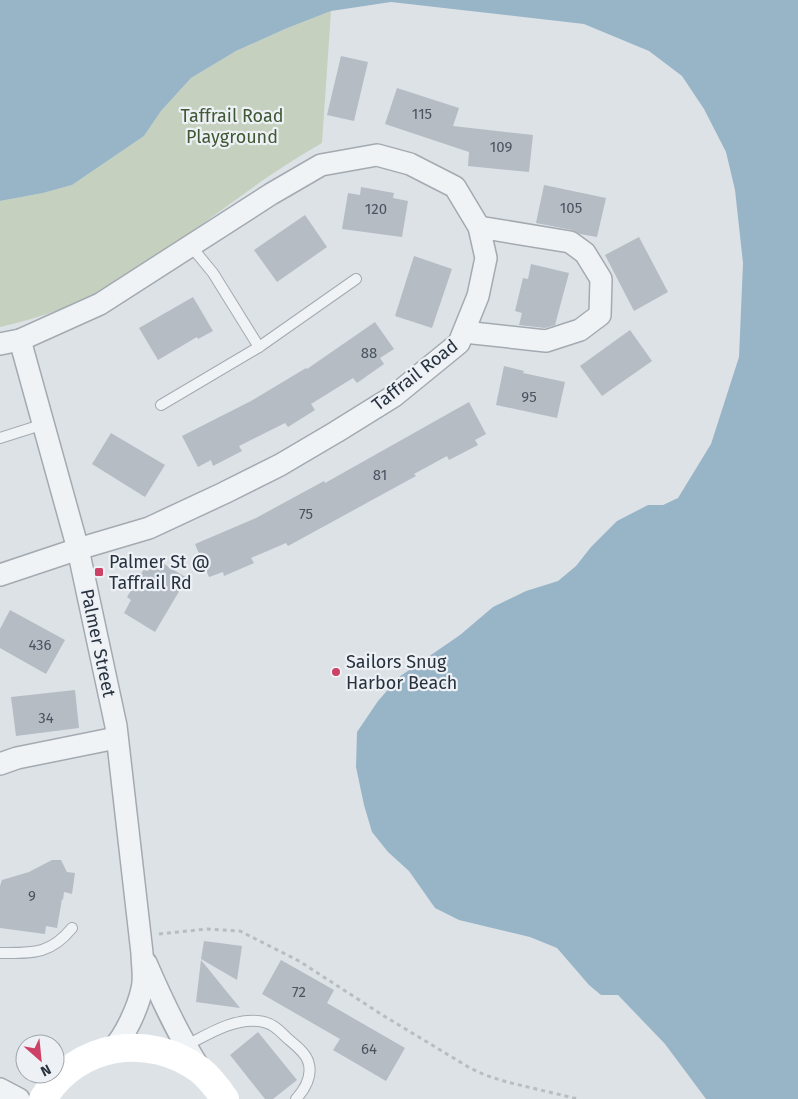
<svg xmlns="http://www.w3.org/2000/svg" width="798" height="1099" font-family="'Fira Sans',sans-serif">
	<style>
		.green { fill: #c5d1be }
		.water { fill: #98b5c8 }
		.building { fill: #b5bcc4 }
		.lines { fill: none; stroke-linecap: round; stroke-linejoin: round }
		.lane-casing { stroke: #a3aab1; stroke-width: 12 }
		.street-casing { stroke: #a3aab1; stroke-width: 24 }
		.path { stroke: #b8bdc2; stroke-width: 3; stroke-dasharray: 4 4; stroke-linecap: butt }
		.lane { stroke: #f0f3f6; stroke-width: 10 }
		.street { stroke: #f0f3f6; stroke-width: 21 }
		.secondary { stroke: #fff; stroke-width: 28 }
		.poi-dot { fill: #cd4167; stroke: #edf1f5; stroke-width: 2 }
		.labels { text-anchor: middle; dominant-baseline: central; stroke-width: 4.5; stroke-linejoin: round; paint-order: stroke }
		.number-label { font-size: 15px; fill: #4a5460 }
		.park-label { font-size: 18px; fill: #405934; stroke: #edf1f5 }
		.street-label { font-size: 18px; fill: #27323e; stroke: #edf1f5 }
		.poi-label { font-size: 18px; fill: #27323e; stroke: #edf1f5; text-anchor: start }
	</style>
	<rect width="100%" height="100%" fill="#dde2e7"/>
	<path class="green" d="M331 11 322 143C249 184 186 241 114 284 79 305 39 318 0 327V201L43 193 72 185 144 136 161 111 191 78 236 51 285 29Z"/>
	<path class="water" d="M0 0H798V1099H706L665 1044 618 995H601L589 985 557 948 530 937 459 920 435 908 409 871 388 852 372 832 364 805 356 767 357 732 378 701 399 677 460 635 493 607 526 591 558 581 576 566 591 547 617 521 648 505H663L678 498 711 444 739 357 743 263 735 190 726 152 704 109 682 76 649 51 584 24 391 2 331 11 285 29 236 51 191 78 161 111 144 136 72 185 43 193 0 201Z"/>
	<g class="building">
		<path d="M341 56 368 62 354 121 327 115Z"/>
		<path d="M397 88 459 108 453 126 533 135 529 172 468 166 469 152 385 124Z"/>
		<path d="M544 185 606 198 597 237 580 234 572 230 536 223Z"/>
		<path d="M361 187 394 193 393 198 408 201 402 237 342 229 348 193 360 195Z"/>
		<path d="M305 215 327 247 277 282 254 250Z"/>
		<path d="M639 237 668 292 634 311 605 255Z"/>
		<path d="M414 256 452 269 432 328 395 316Z"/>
		<path d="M531 264 569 273 555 325 545 328 519 325 522 313 515 311 523 278 528 279Z"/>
		<path d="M193 297 213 331 198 339 197 337 158 360 139 328Z"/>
		<path d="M375 322 394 349 380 358 384 364 357 383 353 378 311 404 315 410 288 427 285 423 239 446 242 451 213 466 211 460 198 467 182 436 251 401 306 368 307 369Z"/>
		<path d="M630 330 652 361 602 396 580 366Z"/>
		<path d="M504 366 524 371 523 373 565 382 557 418 496 405Z"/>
		<path d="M469 402 486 434 475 440 478 445 449 460 447 456 414 474 416 476 288 546 286 543 251 558 254 563 224 576 223 572 209 577 195 544 256 518 324 481 325 483Z"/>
		<path d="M111 433 165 465 145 497 92 464Z"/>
		<path d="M156 559 187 578 155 632 124 613 131 600 127 597 144 569 148 571Z"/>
		<path d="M10 610 65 640 46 674 0 648V629Z"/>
		<path d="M75 690 79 728 16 736 11 697Z"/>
		<path d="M52 860H61L67 872 75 873 72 894 64 892 63 900 62 899 57 928 46 926 45 934 0 928V886L2 880 29 872Z"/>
		<path d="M204 941 242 946 237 980 201 959Z"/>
		<path d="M201 960 240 1008 196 1002Z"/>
		<path d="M281 960 334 990 327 1003 405 1048 386 1081 333 1050 340 1039 262 994Z"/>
		<path d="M258 1032 297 1080 273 1099H265L230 1055Z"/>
	</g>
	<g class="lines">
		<defs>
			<g id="lane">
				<path d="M190 245 213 273 259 347"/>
				<path d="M161 405 259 347 356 279"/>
				<path d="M0 438 44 424"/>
				<path d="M0 953C32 953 50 955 72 928"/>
				<path d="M185 1046C207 1035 233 1018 258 1021 271 1022 278 1029 287 1038 294 1044 305 1052 308 1061 313 1075 305 1089 296 1099"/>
			</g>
			<g id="street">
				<path d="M464 332 546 341 580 330 600 315 601 279 585 253 570 242 479 227"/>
				<path d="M20 340 78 549 116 726 142 953C142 964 145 978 142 989 138 1007 125 1037 112 1049"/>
				<path d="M0 344 20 340 100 304 271 194 321 165 377 155 410 164 455 187 479 227 486 258 478 296 459 343 394 396 336 432 280 465 224 493 149 528 78 549 0 575"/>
				<path d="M0 764 17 758 116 738"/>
				<path d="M146 963C162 1000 178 1035 200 1069"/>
				<path d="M0 1089 19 1099"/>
			</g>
		</defs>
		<use href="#lane" class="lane-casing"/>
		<use href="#street" class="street-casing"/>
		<path class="path" d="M159 934 207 929 240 931 299 961 384 1016 470 1068 485 1075 507 1082 578 1099"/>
		<use href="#lane" class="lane"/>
		<use href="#street" class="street"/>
		<path class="secondary" d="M43 1099C77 1043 148 1032 200 1070 210 1078 218 1089 225 1099"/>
	</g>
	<g class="poi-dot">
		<rect x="94" y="567" width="10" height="10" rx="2.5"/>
		<circle cx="336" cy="672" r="5"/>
	</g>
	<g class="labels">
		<g class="number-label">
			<text x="422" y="114">115</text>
			<text x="501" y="147">109</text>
			<text x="571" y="208">105</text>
			<text x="376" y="209">120</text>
			<text x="369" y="353">88</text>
			<text x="529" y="397">95</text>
			<text x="380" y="475">81</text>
			<text x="306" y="514">75</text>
			<text x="40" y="645">436</text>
			<text x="46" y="718">34</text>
			<text x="32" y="896">9</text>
			<text x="299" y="992">72</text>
			<text x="369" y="1049">64</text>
		</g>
		<g class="park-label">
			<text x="232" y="116">Taffrail Road<tspan x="232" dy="21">Playground</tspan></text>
		</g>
		<g class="street-label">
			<text transform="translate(415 375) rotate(-38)">Taffrail Road</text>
			<text transform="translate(98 643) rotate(78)">Palmer Street</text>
		</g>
		<g class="poi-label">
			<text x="109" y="562">Palmer St @<tspan x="109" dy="21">Taffrail Rd</tspan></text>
			<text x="346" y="662">Sailors Snug<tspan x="346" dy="21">Harbor Beach</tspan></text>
		</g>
	</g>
	<g transform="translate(40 1059) rotate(153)"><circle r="24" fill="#edf1f5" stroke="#9ea5ac"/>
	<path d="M0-4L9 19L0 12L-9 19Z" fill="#cd4167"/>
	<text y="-8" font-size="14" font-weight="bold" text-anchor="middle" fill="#27323e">N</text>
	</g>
</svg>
